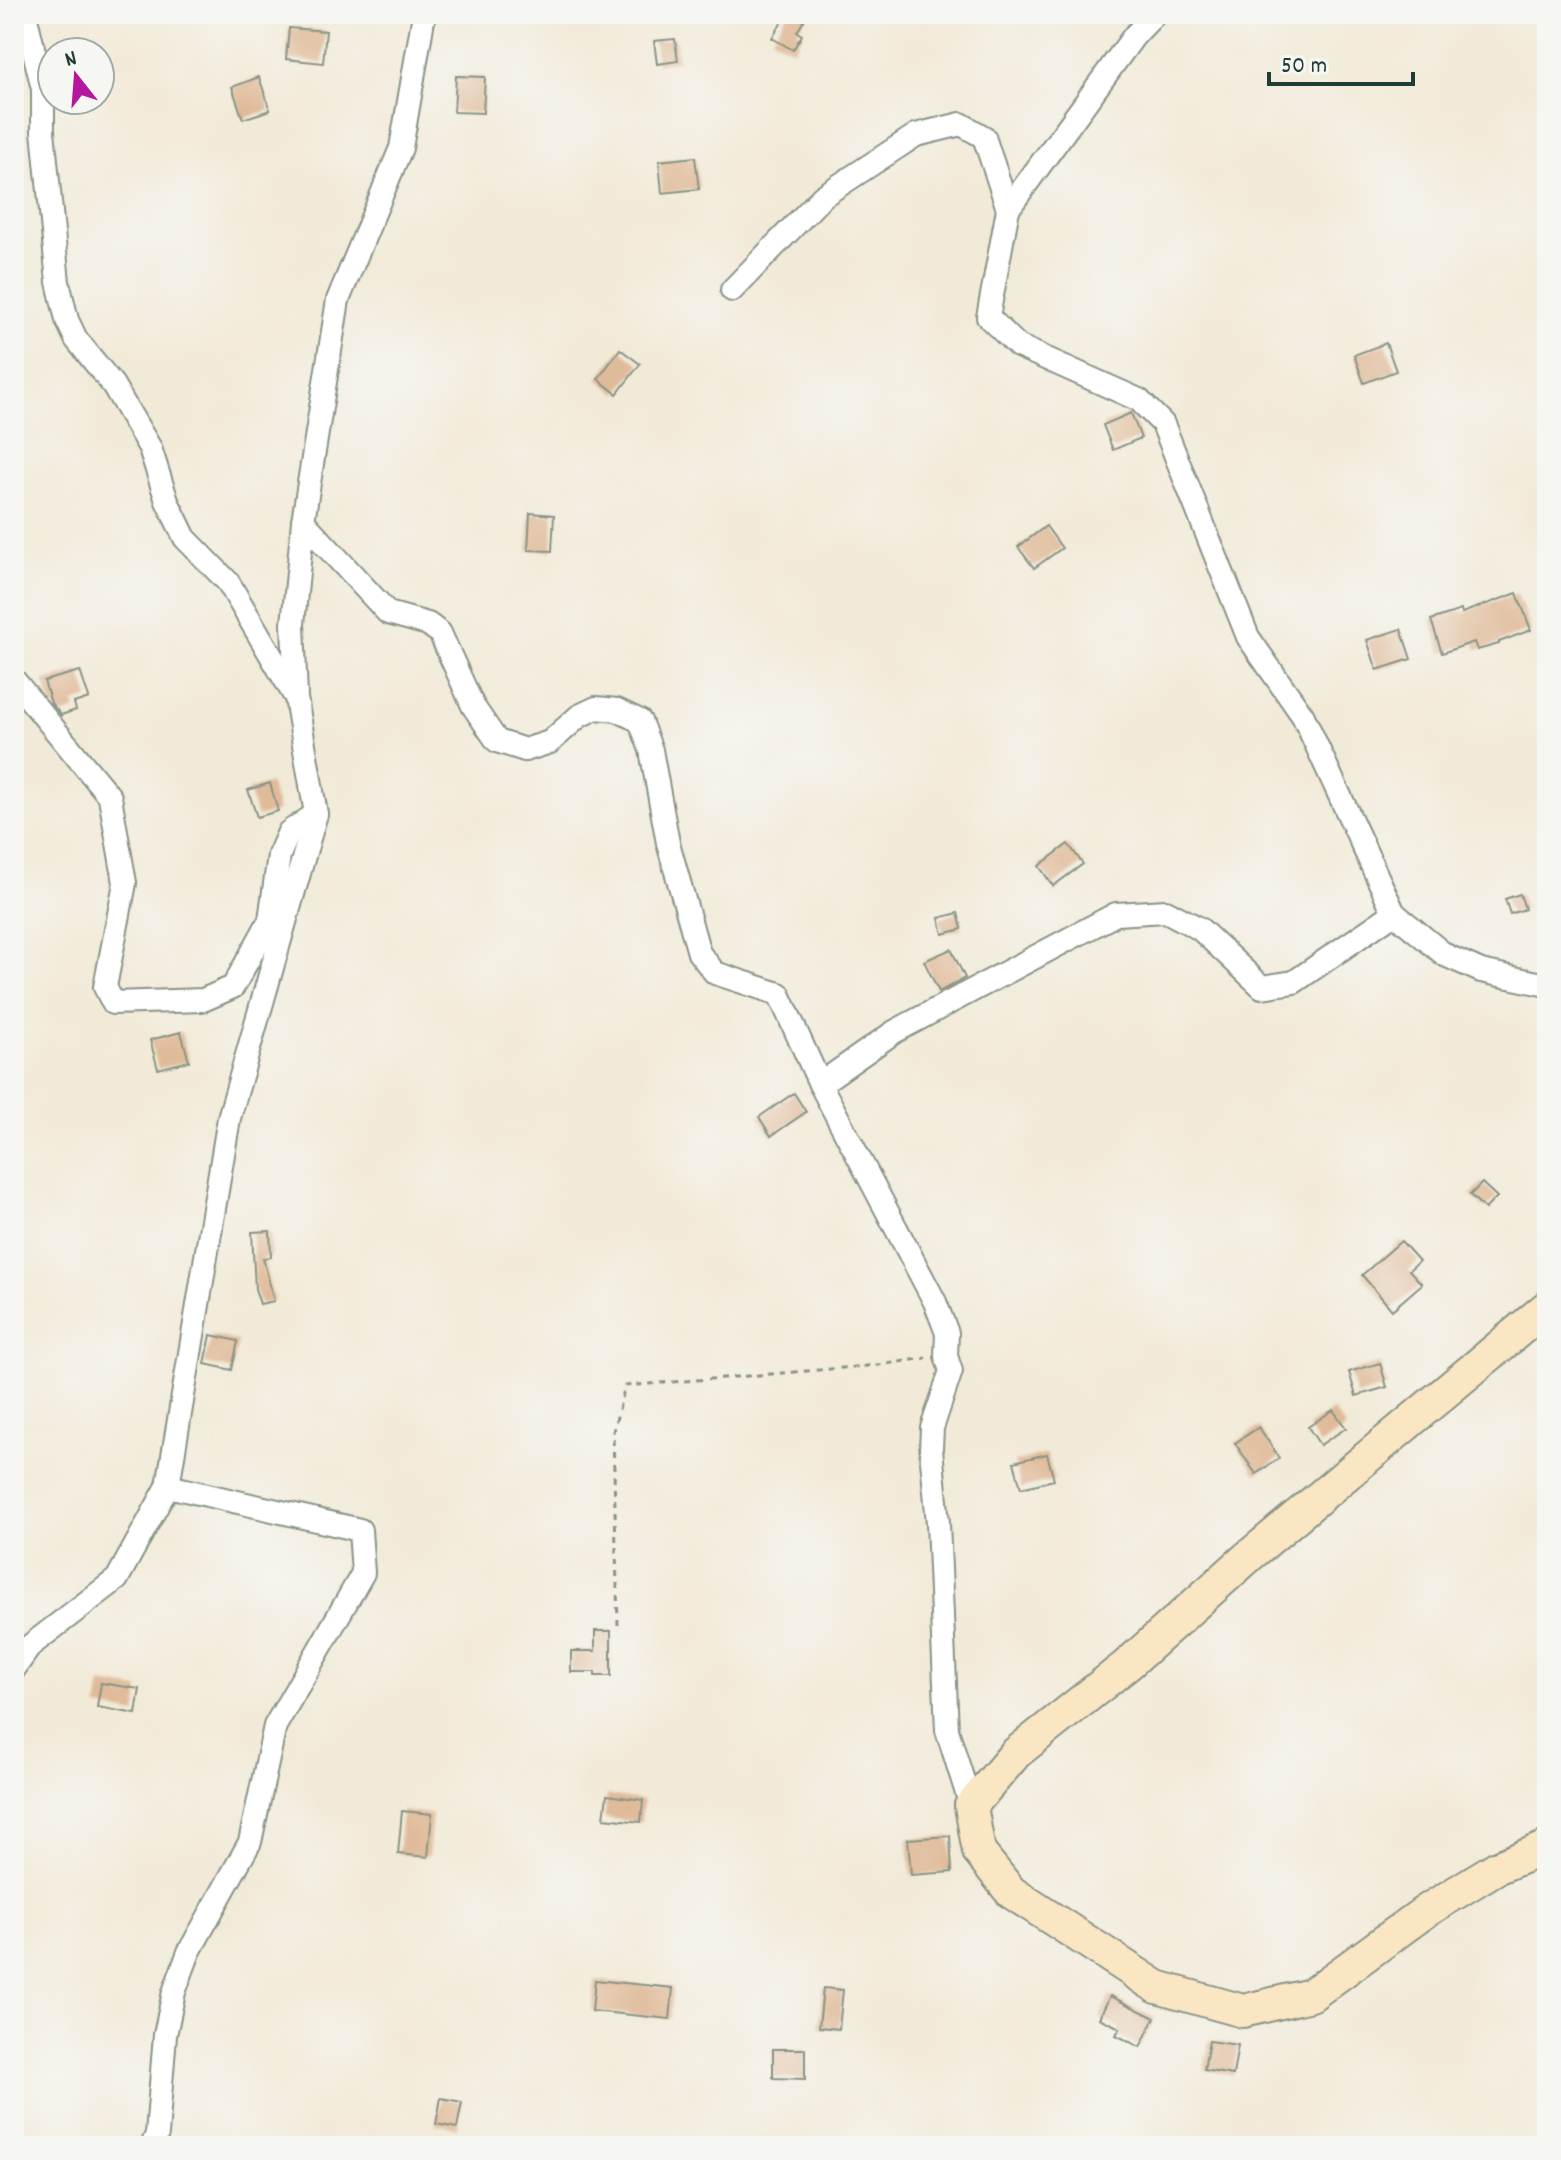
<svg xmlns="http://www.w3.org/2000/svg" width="1561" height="2160" font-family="Dekko,sans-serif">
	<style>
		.building { fill: #e0bb9a }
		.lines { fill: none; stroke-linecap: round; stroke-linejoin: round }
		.street-casing { stroke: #889486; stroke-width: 26 }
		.secondary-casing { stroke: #889486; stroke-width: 36 }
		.path { stroke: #889486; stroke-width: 3; stroke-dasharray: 6 6; stroke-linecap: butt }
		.street { stroke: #fff; stroke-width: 22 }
		.secondary { stroke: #fbe6c4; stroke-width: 32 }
	</style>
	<rect width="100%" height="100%" fill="#f6f6f2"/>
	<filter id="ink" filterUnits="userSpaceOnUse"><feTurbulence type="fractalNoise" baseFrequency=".0125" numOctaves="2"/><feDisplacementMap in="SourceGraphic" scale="16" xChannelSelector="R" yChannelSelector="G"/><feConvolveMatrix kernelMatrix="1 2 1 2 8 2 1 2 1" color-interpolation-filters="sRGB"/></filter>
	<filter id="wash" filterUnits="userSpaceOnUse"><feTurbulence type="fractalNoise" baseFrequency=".006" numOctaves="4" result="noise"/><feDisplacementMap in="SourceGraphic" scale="32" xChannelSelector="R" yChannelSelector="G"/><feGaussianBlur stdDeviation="1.8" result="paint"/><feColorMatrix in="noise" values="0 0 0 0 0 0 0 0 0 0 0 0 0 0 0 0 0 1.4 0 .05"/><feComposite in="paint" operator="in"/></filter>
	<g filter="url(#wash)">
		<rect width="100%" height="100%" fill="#f2ead8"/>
		<g id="blocks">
			<g class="building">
				<path d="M787 14H808L797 32 802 35 793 50 772 38Z"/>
				<path d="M289 28 326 31 323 63 286 59Z"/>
				<path d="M675 39 678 61 657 64 654 41Z"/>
				<path d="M456 76 485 77 483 113 454 112Z"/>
				<path d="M259 77 270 110 243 119 232 87Z"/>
				<path d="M695 157 699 189 662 193 659 161Z"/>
				<path d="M1386 343 1396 371 1364 383 1354 355Z"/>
				<path d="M620 349 640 364 617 394 598 379Z"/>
				<path d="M1131 413 1141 438 1113 450 1103 425Z"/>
				<path d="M530 513 554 515 552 551 528 550Z"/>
				<path d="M1046 526 1062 548 1034 568 1018 547Z"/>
				<path d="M1517 593 1531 630 1499 642V644L1477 650 1474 642 1442 653 1431 620 1461 610 1462 613Z"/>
				<path d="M1401 629 1411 659 1377 670 1367 640Z"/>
				<path d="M80 671 89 698 74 703 76 710 61 715 51 703 44 681Z"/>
				<path d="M270 783 278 811 257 817 248 790Z"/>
				<path d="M1068 844 1083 864 1053 886 1039 866Z"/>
				<path d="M1520 894 1525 909 1510 914 1505 899Z"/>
				<path d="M958 913 962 929 943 934 939 918Z"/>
				<path d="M951 949 965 978 939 992 924 961Z"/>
				<path d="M181 1032 189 1061 158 1069 150 1040Z"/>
				<path d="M794 1093 806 1112 771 1136 759 1117Z"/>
				<path d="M1482 1183 1497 1197 1485 1209 1470 1195Z"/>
				<path d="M270 1231 271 1257 263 1258 274 1301 260 1304 255 1289 252 1232Z"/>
				<path d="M1401 1241 1419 1261 1409 1270 1422 1284 1392 1310 1362 1275Z"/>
				<path d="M211 1335 238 1341 232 1370 205 1364Z"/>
				<path d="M1380 1363 1387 1387 1356 1396 1349 1372Z"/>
				<path d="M1333 1410 1346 1428 1320 1445 1308 1427Z"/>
				<path d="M1259 1427 1279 1458 1256 1474 1235 1443Z"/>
				<path d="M1047 1454 1054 1480 1021 1488 1014 1462Z"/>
				<path d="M595 1631H611V1676H595V1672H571V1651H595Z"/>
				<path d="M101 1683 140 1689 136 1714 97 1707Z"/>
				<path d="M607 1795 643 1800 641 1822 604 1818Z"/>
				<path d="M402 1811 432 1814 428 1857 398 1854Z"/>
				<path d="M950 1836 952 1872 911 1875 908 1839Z"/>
				<path d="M595 1980 673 1988 670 2019 592 2011Z"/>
				<path d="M823 1988 843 1990 839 2029 819 2027Z"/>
				<path d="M1110 1996 1155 2018 1140 2047 1116 2035 1120 2028 1099 2018Z"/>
				<path d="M1209 2041 1238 2045 1233 2075 1204 2070Z"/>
				<path d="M773 2049H805V2079L773 2078Z"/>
				<path d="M441 2098 462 2102 457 2128 436 2124Z"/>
			</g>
		</g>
	</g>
	<g filter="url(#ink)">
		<use href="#blocks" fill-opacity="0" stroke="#889486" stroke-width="2"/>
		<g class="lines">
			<defs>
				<g id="street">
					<path d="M25 14 43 89V131L58 282 67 320 76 339 113 385 150 448 167 501 185 538 228 582 293 693"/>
					<path d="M1008 209 1134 36 1155 14"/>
					<path d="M732 290 823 196 916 135 961 124 984 137 1008 209 988 317 1018 346 1139 400 1163 424 1248 637 1303 716 1394 913 1445 955 1481 971 1547 985"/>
					<path d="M303 521 388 613 428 624 440 633 473 706 497 741 525 750 550 742 579 716 596 708 617 710 640 721 651 750 668 843 699 953 715 973 779 994 820 1084 935 1302 947 1333 946 1356 951 1371 932 1428 931 1449 938 1523 947 1730 971 1806"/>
					<path d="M14 680 110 797 125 883 105 987 113 1003 203 1000 233 987 270 920 279 855 289 832 316 814"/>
					<path d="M820 1084 894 1032 1116 914 1166 911 1200 929 1262 987 1294 982 1394 913"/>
					<path d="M14 1669 31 1645 117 1579 168 1486 229 1118 316 814 296 698 293 624 303 521 338 300 401 148 424 14"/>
					<path d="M152 2146 157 2134 165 2035 174 1992 189 1952 250 1842 275 1726 363 1573 360 1530 168 1486"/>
				</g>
				<path id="secondary" d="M1547 1307 1249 1556 1127 1665 1016 1753 971 1806 979 1852 1011 1892 1157 1987 1243 2011 1311 1995 1426 1911 1496 1868 1547 1847"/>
			</defs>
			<use href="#street" class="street-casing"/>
			<use href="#secondary" class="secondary-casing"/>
			<path class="path" d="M618 1625 613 1432 625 1386 879 1365 926 1358"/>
			<use href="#street" class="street"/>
			<use href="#secondary" class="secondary"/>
		</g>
	</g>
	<rect width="1561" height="2160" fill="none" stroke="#f6f6f2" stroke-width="48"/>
	<g transform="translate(76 76) rotate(343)"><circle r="38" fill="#f6f6f2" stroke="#a0aca6" stroke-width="2"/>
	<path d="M0-6L14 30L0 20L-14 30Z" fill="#b5179e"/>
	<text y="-12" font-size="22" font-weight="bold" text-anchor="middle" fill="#1f3d34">N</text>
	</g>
	<path d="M1269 72v12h144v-12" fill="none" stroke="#1f3d34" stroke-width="4"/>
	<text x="1281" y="72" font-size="24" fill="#1f3d34" stroke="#f6f6f2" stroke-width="6" paint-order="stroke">50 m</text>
</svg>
